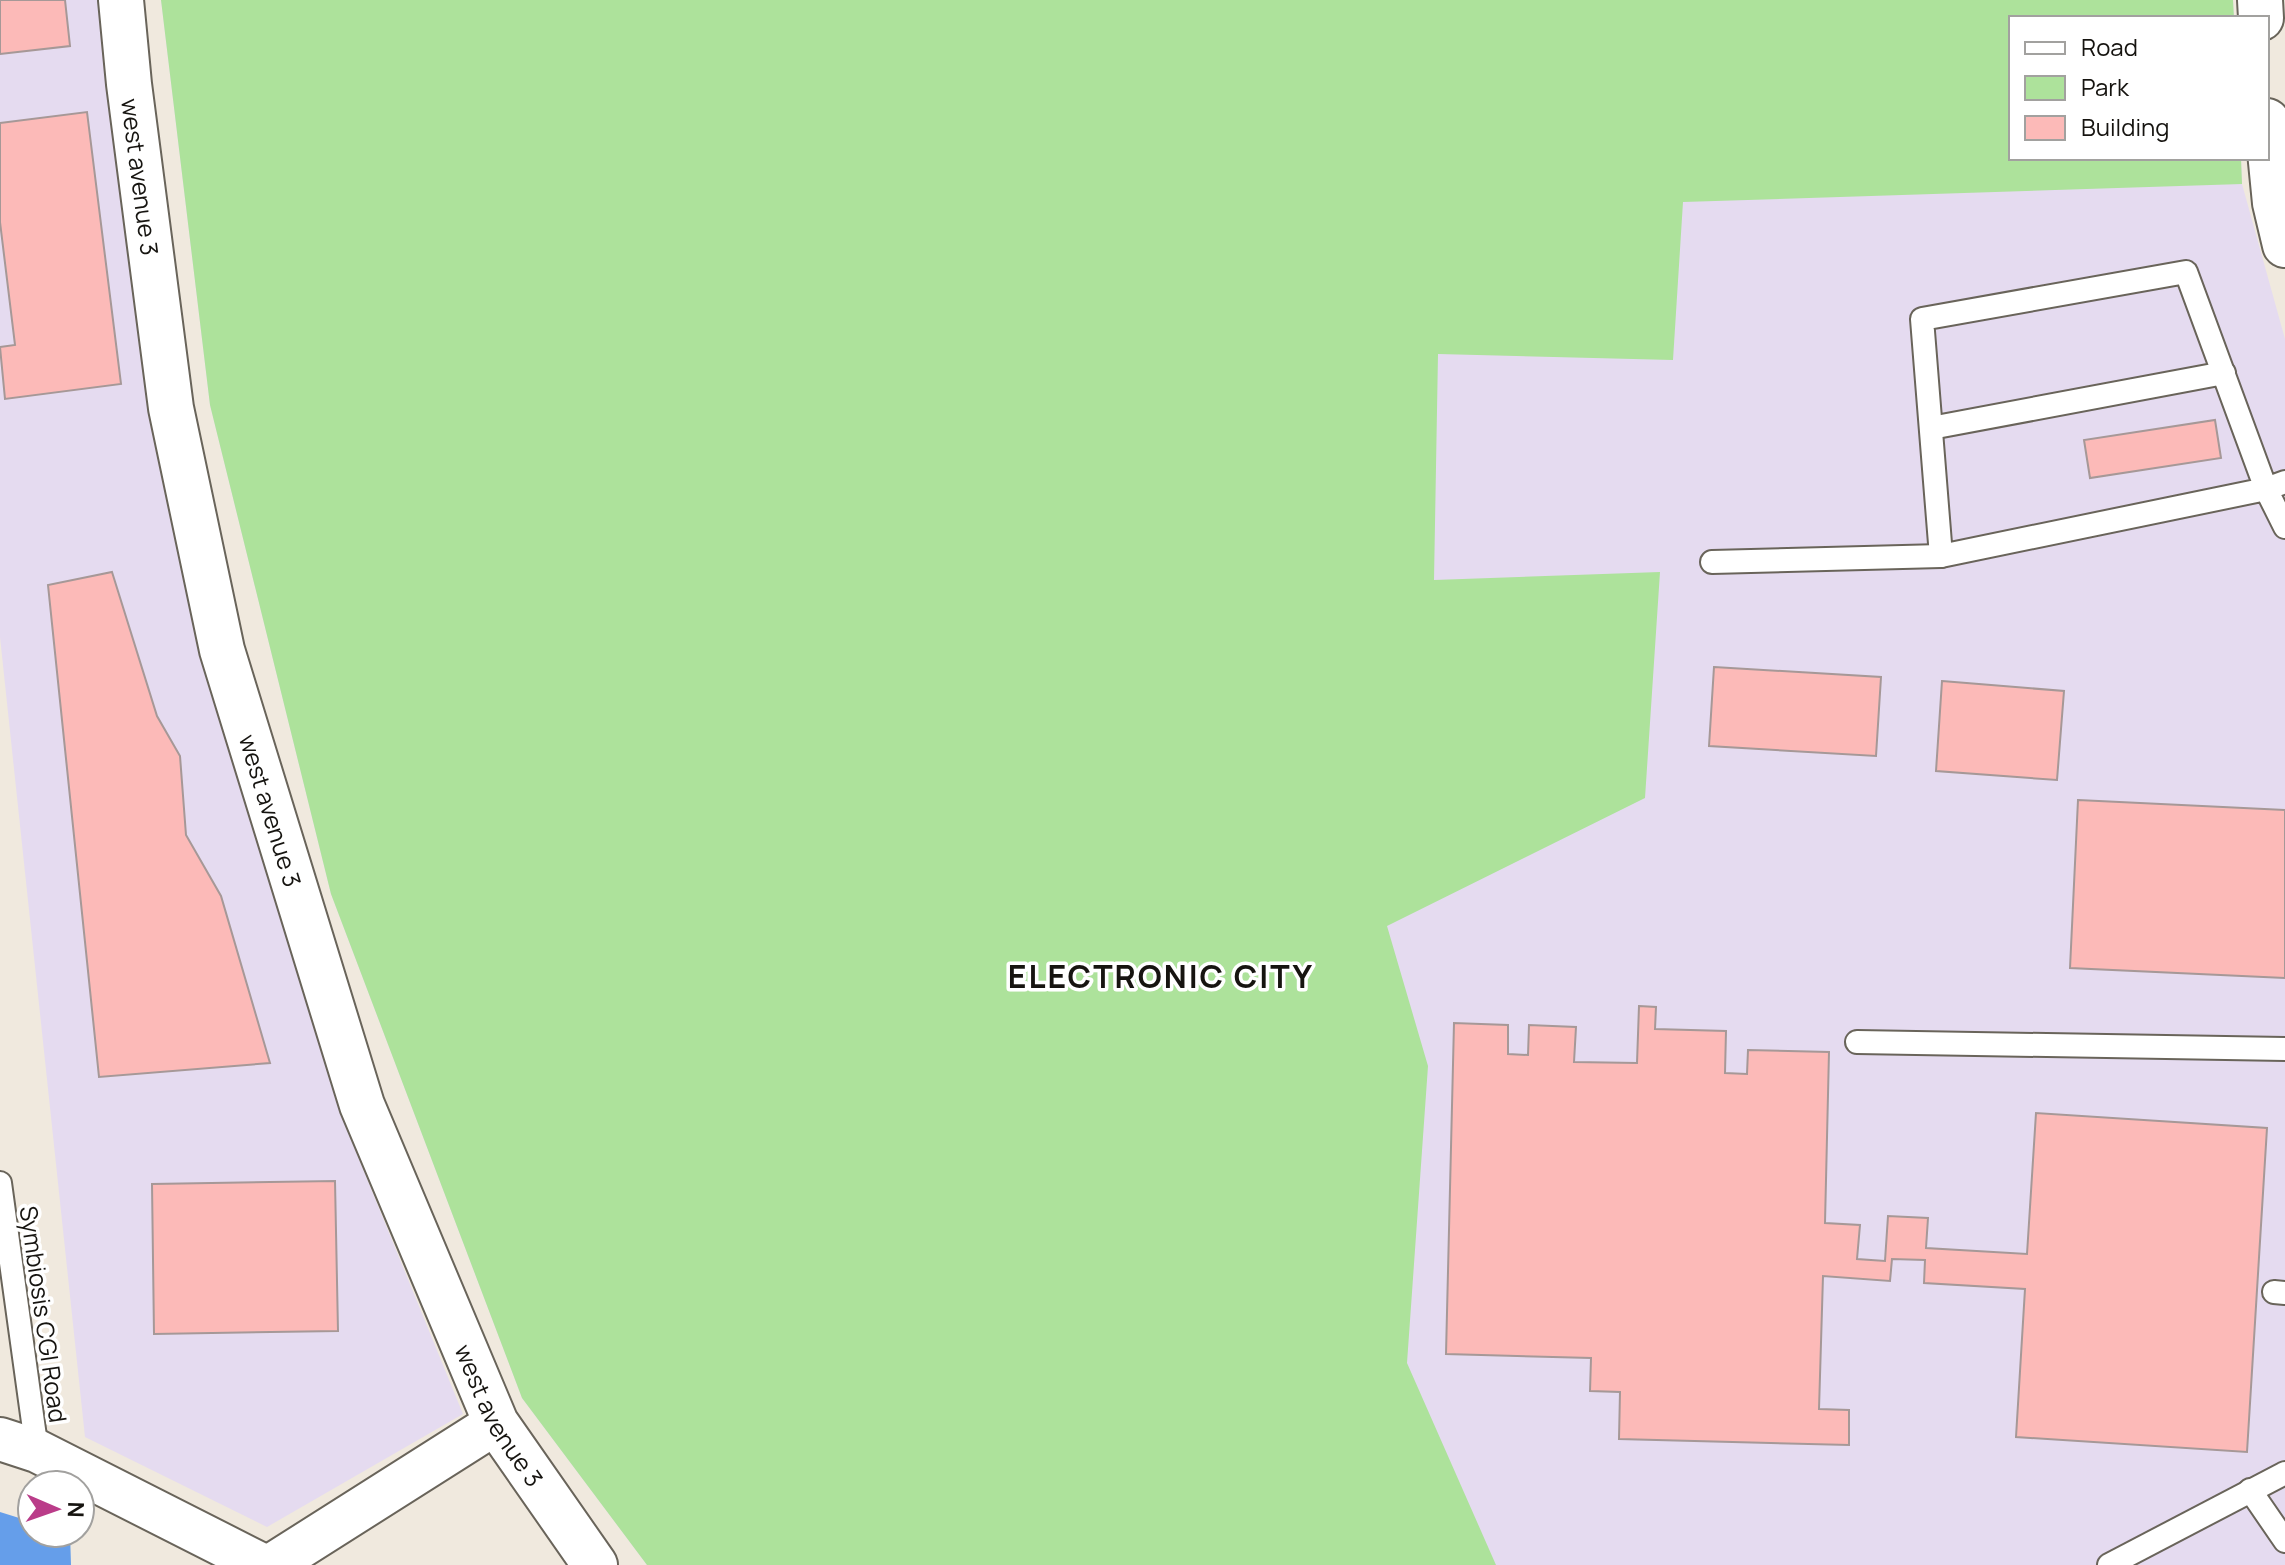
<svg xmlns="http://www.w3.org/2000/svg" width="2285" height="1565" font-family="Manrope,sans-serif">
	<style>
		.commercial { fill: #e5dbf0 }
		.green { fill: #ade29b }
		.water { fill: #659eea }
		.building { fill: #fcbab8; stroke: #a69897; stroke-width: 2 }
		.lines { fill: none; stroke-linecap: round; stroke-linejoin: round }
		.service-casing { stroke: #69645a; stroke-width: 26 }
		.minor-casing { stroke: #69645a; stroke-width: 46 }
		.tertiary-casing { stroke: #69645a; stroke-width: 48 }
		.service { stroke: #fff; stroke-width: 22 }
		.minor { stroke: #fff; stroke-width: 42 }
		.tertiary { stroke: #fff; stroke-width: 44 }
		.labels { text-anchor: middle; dominant-baseline: central; stroke-width: 7; stroke-linejoin: round; paint-order: stroke }
		.street-label { font-size: 24px; fill: #161410; stroke: #fff }
		.district-label { font-size: 32px; font-weight: bold; letter-spacing: 2px; fill: #161410; stroke: #fff }
	</style>
	<rect width="100%" height="100%" fill="#f0e9de"/>
	<g class="commercial">
		<path d="M0 0H107L204 664 343 1120 463 1414 267 1527 85 1437 0 637Z"/>
		<path d="M161 0H2233L2234 18H2011V158H2241L2242 184 2285 339V1565H647L522 1398 331 894 210 405Z"/>
	</g>
	<path class="green" d="M161 0H2233L2234 18H2011V158H2241L2242 184 1683 202 1673 360 1438 354 1434 580 1660 572 1645 798 1387 926 1428 1066 1407 1363 1496 1565H647L522 1398 331 894 210 405Z"/>
	<path class="water" d="M0 1512 32 1522V1533H70L71 1565H0Z"/>
	<g class="building">
		<path d="M0 0H65L70 46 0 54Z"/>
		<path d="M87 112 121 384 5 399 0 347 15 345 0 222V123Z"/>
		<path d="M2215 420 2221 458 2090 478 2084 440Z"/>
		<path d="M112 572 157 716 180 756 186 835 221 896 270 1063 99 1077 48 585Z"/>
		<path d="M1714 667 1881 677 1876 756 1709 746Z"/>
		<path d="M1942 681 2064 691 2057 780 1936 771Z"/>
		<path d="M2078 800 2285 810V978L2070 968Z"/>
		<path d="M1639 1006 1656 1007 1655 1029 1726 1031 1725 1073 1747 1074 1748 1050 1829 1052 1825 1223 1860 1225 1857 1259 1885 1261 1888 1216 1928 1218 1926 1248 2027 1254 2036 1113 2267 1128 2247 1452 2016 1437 2025 1289 1924 1283 1925 1260 1892 1259 1890 1281 1823 1276 1819 1409 1849 1410V1445L1619 1439 1620 1392 1590 1391 1591 1358 1446 1354 1454 1023 1508 1025V1054L1528 1055 1529 1025 1576 1027 1574 1062 1637 1063Z"/>
		<path d="M335 1181 338 1331 154 1334 152 1184Z"/>
	</g>
	<g class="lines">
		<defs>
			<g id="service">
				<path d="M1931 428 2224 373"/>
				<path d="M2285 482 2266 489 1941 556 1922 319 2186 272 2266 489 2285 527"/>
				<path d="M1712 562 1941 556"/>
				<path d="M1857 1042 2285 1049"/>
				<path d="M0 1183 37 1451"/>
				<path d="M2274 1292 2285 1293"/>
				<path d="M2250 1490 2285 1541"/>
				<path d="M2109 1565 2285 1473"/>
			</g>
			<g id="minor">
				<path d="M0 1439 37 1451 262 1565"/>
				<path d="M272 1565 496 1423"/>
			</g>
			<g id="tertiary">
				<path id="s1" d="M121 0 129 84 171 408 222 650 362 1105 496 1423 595 1565"/>
				<path d="M2260 0 2261 18"/>
				<path d="M2267 121 2275 203 2285 245"/>
			</g>
		</defs>
		<use href="#service" class="service-casing"/>
		<use href="#minor" class="minor-casing"/>
		<use href="#tertiary" class="tertiary-casing"/>
		<use href="#service" class="service"/>
		<use href="#minor" class="minor"/>
		<use href="#tertiary" class="tertiary"/>
	</g>
	<g class="labels">
		<g class="street-label">
			<text stroke="none"><textPath href="#s1" startOffset="178">west avenue 3</textPath></text>
			<text stroke="none"><textPath href="#s1" startOffset="826">west avenue 3</textPath></text>
			<text transform="translate(44 1314) rotate(82)">Symbiosis CGI Road</text>
			<text stroke="none"><textPath href="#s1" startOffset="1474">west avenue 3</textPath></text>
		</g>
		<g class="district-label">
			<text x="1161" y="976">ELECTRONIC CITY</text>
		</g>
	</g>
	<rect x="2009" y="16" width="260" height="144" fill="#ffffff" stroke="#a2a19f" stroke-width="2"/>
	<rect x="2025" y="42" width="40" height="12" fill="#ffffff" stroke="#a2a19f" stroke-width="2"/>
	<text x="2081" y="56" font-size="24" fill="#161410">Road</text>
	<rect x="2025" y="76" width="40" height="24" fill="#ade29b" stroke="#a2a19f" stroke-width="2"/>
	<text x="2081" y="96" font-size="24" fill="#161410">Park</text>
	<rect x="2025" y="116" width="40" height="24" fill="#fcbab8" stroke="#a2a19f" stroke-width="2"/>
	<text x="2081" y="136" font-size="24" fill="#161410">Building</text>
	<g transform="translate(56 1509) rotate(92)"><circle r="38" fill="#ffffff" stroke="#a2a19f" stroke-width="2"/>
	<path d="M0-6L14 30L0 20L-14 30Z" fill="#ba3c89"/>
	<text y="-12" font-size="22" font-weight="bold" text-anchor="middle" fill="#161410">N</text>
	</g>
</svg>
